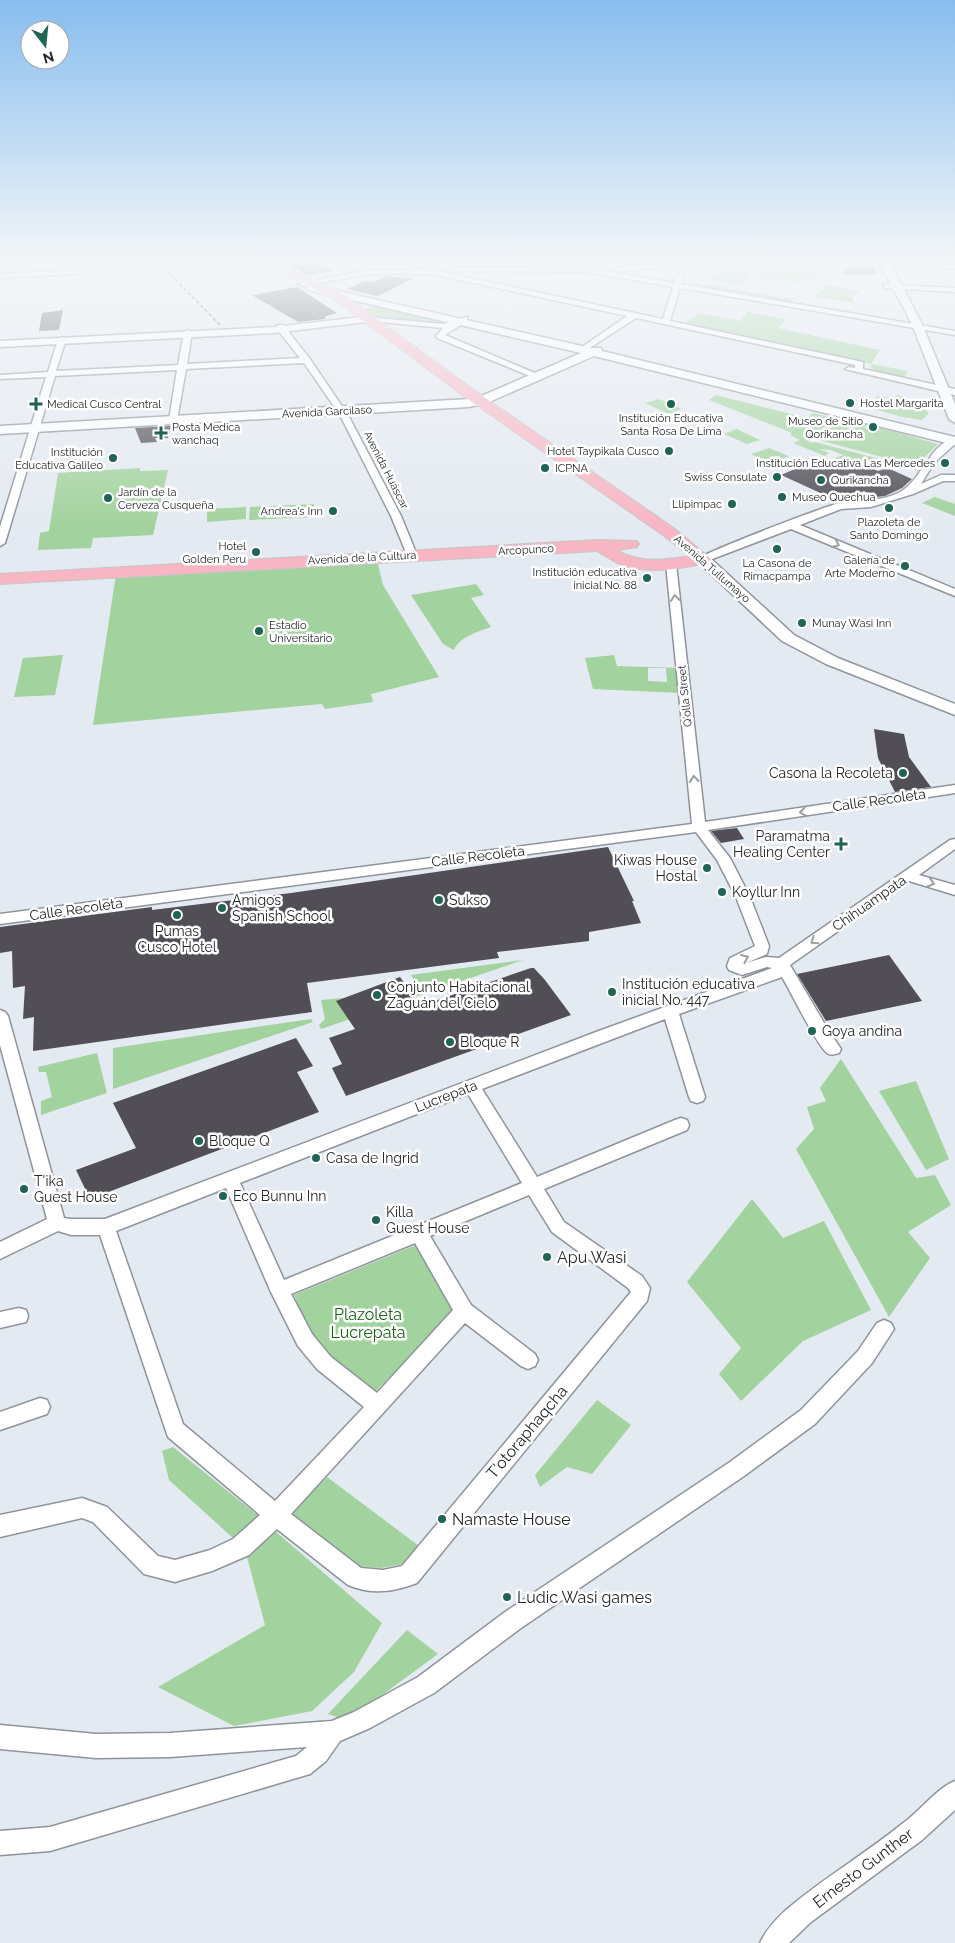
<svg xmlns="http://www.w3.org/2000/svg" width="955" height="1943" font-family="Raleway,sans-serif">
	<style>
		.green { fill: #a2d29d; fill-rule: evenodd }
		.building { fill: #514e55 }
		.lines { fill: none; stroke-linecap: round; stroke-linejoin: round }
		.street-casing { stroke: #8f949b; stroke-width: 3 }
		.secondary-casing { stroke: #8f949b; stroke-width: 3 }
		.primary-casing { stroke: #c6c7c7; stroke-width: 2 }
		.street { fill: #fff; fill-rule: evenodd }
		.secondary { fill: #fff; fill-rule: evenodd }
		.primary { fill: #f8b5c3; fill-rule: evenodd }
		.rail { stroke: #73777b; stroke-width: 2; stroke-dasharray: 4 2; stroke-linecap: butt }
		.oneway { stroke: #9c9e9f }
		.poi-dot { fill: #1f6455; stroke: #fff; stroke-width: 2 }
		.labels { text-anchor: middle; dominant-baseline: central; stroke-width: 5; stroke-linejoin: round; paint-order: stroke }
		.far-poi-label { font-size: 11px; fill: #242729; stroke: #fff; text-anchor: end }
		.far-street-label { font-size: 11px; fill: #242729; stroke: #fff }
		.poi-label { font-size: 14px; fill: #242729; stroke: #fff; text-anchor: start }
		.street-label { font-size: 14px; fill: #242729; stroke: #fff }
		.near-poi-label { font-size: 16px; fill: #242729; stroke: #fff; text-anchor: start }
		.near-park-label { font-size: 16px; fill: #156413; stroke: #fff }
		.near-street-label { font-size: 16px; fill: #242729; stroke: #fff }
	</style>
	<rect width="100%" height="100%" fill="#e4eaf1"/>
	<g class="green">
		<path d="M765 266 820 273 812 282 804 280 801 283 757 277Z"/>
		<path d="M709 268H756L757 269 741 285 709 279 717 270Z"/>
		<path d="M693 282 784 298H794L790 303 694 286Z"/>
		<path d="M828 285 860 291 852 297 854 303 814 296Z"/>
		<path d="M379 304 452 323 445 325 370 318 360 311Z"/>
		<path d="M747 312 786 319 778 328 880 350 871 364 684 324 699 313 741 321Z"/>
		<path d="M872 364 908 371 904 377 890 376 870 368Z"/>
		<path d="M716 395 807 418 813 413 867 425 864 428 870 429 874 426 938 444 916 466 800 435 811 441 808 443 815 442 883 460 878 462 871 459C860 464 845 464 834 459L843 455 831 450 819 449 829 453 825 456 793 443 800 440 790 435 792 433 709 400Z"/>
		<path d="M897 395 916 401 929 413 922 420 902 417 868 407 871 404 863 402H870L878 396 893 398Z"/>
		<path d="M659 399 682 409 668 414 645 403Z"/>
		<path d="M737 429 760 440 747 444 724 434Z"/>
		<path d="M769 448 789 456 772 464 751 454Z"/>
		<path d="M140 468V471L168 470 153 535 93 538 91 548 38 550 40 533 49 531 58 473Z"/>
		<path d="M935 497 955 504V516L922 503Z"/>
		<path d="M314 504 315 517 249 520 250 507Z"/>
		<path d="M246 507V519L207 522V509Z"/>
		<path d="M377 561 383 585 439 677 371 694 373 702 325 709 322 704 93 725 116 574Z"/>
		<path d="M476 584 484 595 471 598 491 627C478 632 460 636 454 650L443 644 411 595Z"/>
		<path d="M63 655 55 695 14 697 23 658Z"/>
		<path d="M614 655 617 666 678 668 681 693 593 689 585 658ZM648 668H666L667 682 648 681Z"/>
		<path d="M523 960 321 1029 319 1025 325 1019 321 1000 410 992 418 987 411 975Z"/>
		<path d="M311 1019 313 1022 113 1089V1048Z"/>
		<path d="M97 1053 107 1093 41 1115V1101L52 1097 46 1072H39L38 1067Z"/>
		<path d="M841 1059 916 1178 935 1175 951 1205 908 1232 930 1258 889 1317 796 1149 814 1129 807 1107 826 1101 820 1088Z"/>
		<path d="M916 1081 949 1159 926 1170 879 1091Z"/>
		<path d="M752 1199 783 1238 824 1221 871 1310 803 1341 741 1401 719 1374 741 1348 687 1282Z"/>
		<path d="M416 1245 454 1311 373 1394 313 1347 294 1295Z"/>
		<path d="M597 1400 631 1425 592 1474 567 1467 540 1487 535 1475Z"/>
		<path d="M173 1447 261 1518 233 1538 169 1480 162 1451Z"/>
		<path d="M327 1477 423 1549 402 1564 381 1568 356 1566 290 1514Z"/>
		<path d="M275 1531 382 1623 354 1672 312 1711 234 1726 158 1687 265 1625 247 1557Z"/>
		<path d="M407 1630 438 1654 363 1709 340 1718 328 1714Z"/>
	</g>
	<g class="building">
		<path d="M313 260 333 271 309 275 288 266Z"/>
		<path d="M849 266 874 267 876 274H842Z"/>
		<path d="M387 276 412 279 378 296 347 289 364 281 375 282Z"/>
		<path d="M297 287 323 304 337 313 326 316 325 319 298 322 252 295Z"/>
		<path d="M63 310 59 330 39 331 42 313Z"/>
		<path d="M171 426 168 438H155L157 442 141 443 135 428Z"/>
		<path d="M818 459 826 463 830 461 857 467 863 464 878 471 885 469 892 470 912 479 902 488 885 496 876 497 864 491 838 501 781 475Z"/>
		<path d="M874 729 904 734 909 757 931 787 895 792 878 758Z"/>
		<path d="M737 828 744 839 721 843 711 831Z"/>
		<path d="M608 847 634 901H632L641 923 589 932V941L497 952 499 958 307 983 312 1012 33 1051 34 1017 23 1019 25 986 13 988 12 951 0 953V927L152 907V910L291 893Z"/>
		<path d="M889 955 922 1001 826 1021 797 974Z"/>
		<path d="M531 968H534L545 980 571 1015 346 1096 332 1068 342 1064 329 1038 355 1029 336 1001 400 977 420 1006Z"/>
		<path d="M296 1038 313 1066 297 1072 319 1112 90 1199 76 1170 136 1148 113 1103Z"/>
	</g>
	<g class="lines">
		<defs>
			<g id="street">
				<path d="M0 258H3L2 261 0 262Z"/>
				<path d="M392 258H403L424 266 420 268Z"/>
				<path d="M581 258H588L590 268H597L600 270 674 283 676 276 680 274 684 276 681 284 955 331V335L680 288 670 321 863 362V369L955 389V395L845 369 849 367 855 368V365L636 318 588 349 584 347 585 345 627 316 432 274H368L302 286 298 284 368 270H432L663 319 673 287 588 272 452 271 448 269 452 267 583 268Z"/>
				<path d="M848 260 850 261V263L686 266 620 271 616 269 620 267 685 262Z"/>
				<path d="M885 261 955 265V269L883 264 881 263Z"/>
				<path d="M77 270V274H74L0 278V274Z"/>
				<path d="M884 284 955 288V292L887 288H884Z"/>
				<path d="M367 317 443 324 467 317V321L445 335 537 374 530 376 437 338 436 336 443 328 370 321 366 319Z"/>
				<path d="M277 325H283L310 359 348 415 401 516 417 555 416 557 412 558 407 555 391 516 340 415 304 363 186 369 177 420 173 423 169 420 177 370 55 376 5 543 0 546V527L46 377 0 379V375L48 372 58 339 62 337 66 339 56 371 178 365 184 332 188 330 192 332 187 364 300 358 277 329Z"/>
				<path d="M953 438 955 439V444L934 463 921 484 941 475H955V481H943L913 494 871 507 841 509 800 525 955 589V596L791 529 707 561H699L698 559C703 553 828 505 840 503 860 500 881 502 900 492 921 481 929 446 953 438Z"/>
				<path d="M671 561 676 564 705 822 955 785V793L708 830 730 858 750 897 769 946 767 954 746 963 766 957 779 958 950 840 955 839V849L919 875 955 885V895L909 881 790 965 827 1028 841 1049 839 1053C835 1054 831 1056 827 1053 816 1044 791 992 782 977L679 1014 705 1097 703 1101 697 1103 691 1101 689 1097 665 1019 482 1089 537 1177 675 1120 681 1118 687 1120 689 1125 687 1130 544 1189 564 1222 642 1276 650 1288 647 1301 417 1583C393 1592 372 1595 348 1585L277 1529 249 1555 212 1571 175 1582 144 1574 93 1522 82 1518 0 1537V1515L82 1498 107 1507 158 1556 175 1560 210 1550 233 1539 260 1515 168 1437 100 1235H71L58 1231 0 1259V1242L47 1219 0 1045V1010L5 1012 8 1016 64 1218 71 1219H105L596 1032 772 968 767 967 742 975 729 970 727 966 730 958 755 946 736 897 717 860 696 832 0 924V914L692 824 666 564ZM468 1094 522 1183 284 1280 240 1183ZM226 1188 270 1290 298 1346 317 1369 364 1407 275 1501 183 1424 116 1231ZM529 1195 552 1232 628 1288 631 1292 402 1566 383 1570 361 1568 291 1514 465 1323 521 1366 528 1369 535 1366 538 1360 535 1354 471 1305 430 1236ZM415 1243 453 1310 377 1393 331 1357 312 1334 291 1294Z"/>
				<path d="M19 1308 26 1310 28 1316 26 1322 0 1328V1312Z"/>
				<path d="M884 1320 891 1323 894 1329 872 1363 815 1424 744 1476 521 1628 434 1693 370 1728 340 1741 326 1761 310 1774 50 1851 0 1855V1831L50 1827 296 1756 307 1747 170 1757 96 1758 0 1749V1725L96 1734 170 1733 332 1721 354 1712 418 1677 505 1612 730 1462 801 1410 858 1351 877 1323Z"/>
				<path d="M40 1398 47 1400 50 1407 47 1414 0 1430V1412Z"/>
				<path d="M955 1781V1810L922 1840 811 1922 789 1943H760C766 1930 775 1920 786 1910 822 1879 865 1854 902 1824 919 1812 937 1788 955 1781Z"/>
			</g>
			<g id="secondary">
				<path d="M807 258H917L891 265 922 324 955 404V423L949 419 912 324 881 266 812 261Z"/>
				<path d="M312 285 591 348H601L602 351 955 437V445L594 356 487 403 469 407 0 434V426L469 399 479 397 581 353 308 290 307 288Z"/>
				<path d="M370 316 374 317 375 319 374 321 274 333 0 347V341L274 327Z"/>
				<path d="M703 555 708 556 794 635 838 658 955 704V715L826 664 782 641 698 562 696 559 698 556Z"/>
			</g>
			<path id="primary" d="M239 258H256L308 277 346 296 475 391 675 529 711 559 709 562C681 569 648 575 620 564 612 561 605 555 597 551L0 584V574L598 540 637 541 639 544 637 547 617 550C640 564 665 560 690 556L663 535 465 397 338 302 300 281Z"/>
		</defs>
		<use href="#street" class="street-casing"/>
		<use href="#secondary" class="secondary-casing"/>
		<use href="#primary" class="primary-casing"/>
		<use href="#street" class="street"/>
		<use href="#secondary" class="secondary"/>
		<use href="#primary" class="primary"/>
		<path class="rail" d="M154 258 221 326"/>
	</g>
	<defs><path id="oneway-chevron" d="M-2-3.5L2.5 0L-2 3.5" fill="none" stroke-width="1.6" stroke-linecap="round" stroke-linejoin="round" transform="scale(1.25)"/></defs>
	<g class="oneway">
		<use href="#oneway-chevron" transform="translate(836 544) rotate(23)"/>
		<use href="#oneway-chevron" transform="translate(675 598) rotate(-97)"/>
		<use href="#oneway-chevron" transform="translate(694 779) rotate(-96)"/>
		<use href="#oneway-chevron" transform="translate(803 812) rotate(172)"/>
		<use href="#oneway-chevron" transform="translate(931 883) rotate(17)"/>
		<use href="#oneway-chevron" transform="translate(814 941) rotate(146)"/>
		<use href="#oneway-chevron" transform="translate(745 958) rotate(-23)"/>
	</g>
	<linearGradient id="sky" x2="0" y2="1"><stop stop-color="#87bdee"/><stop offset="0.49" stop-color="#f3f6f9"/><stop offset="1" stop-color="#f3f6f9" stop-opacity="0"/></linearGradient>
	<rect width="955" height="530" fill="url(#sky)"/>
	<g class="poi-dot">
		<circle cx="850" cy="403" r="5"/>
		<path d="M33.5 396.5h5v5h5v5h-5v5h-5v-5h-5v-5h5z"/>
		<circle cx="671" cy="404" r="5"/>
		<circle cx="873" cy="427" r="5"/>
		<path d="M158.5 425.5h5v5h5v5h-5v5h-5v-5h-5v-5h5z"/>
		<circle cx="669" cy="451" r="5"/>
		<circle cx="113" cy="458" r="5"/>
		<circle cx="945" cy="463" r="5"/>
		<circle cx="545" cy="468" r="5"/>
		<circle cx="777" cy="477" r="5"/>
		<circle cx="821" cy="480" r="5"/>
		<circle cx="782" cy="497" r="5"/>
		<circle cx="108" cy="498" r="5"/>
		<circle cx="732" cy="504" r="5"/>
		<circle cx="889" cy="508" r="5"/>
		<circle cx="333" cy="511" r="5"/>
		<circle cx="777" cy="549" r="5"/>
		<circle cx="256" cy="552" r="5"/>
		<circle cx="905" cy="566" r="5"/>
		<circle cx="647" cy="578" r="5"/>
		<circle cx="802" cy="623" r="5"/>
		<circle cx="259" cy="631" r="5"/>
		<circle cx="903" cy="773" r="5"/>
		<path d="M838.5 836.5h5v5h5v5h-5v5h-5v-5h-5v-5h5z"/>
		<circle cx="707" cy="868" r="5"/>
		<circle cx="722" cy="892" r="5"/>
		<circle cx="439" cy="900" r="5"/>
		<circle cx="222" cy="908" r="5"/>
		<circle cx="177" cy="915" r="5"/>
		<circle cx="612" cy="992" r="5"/>
		<circle cx="377" cy="995" r="5"/>
		<circle cx="812" cy="1031" r="5"/>
		<circle cx="450" cy="1042" r="5"/>
		<circle cx="199" cy="1141" r="5"/>
		<circle cx="316" cy="1158" r="5"/>
		<circle cx="24" cy="1189" r="5"/>
		<circle cx="223" cy="1196" r="5"/>
		<circle cx="376" cy="1220" r="5"/>
		<circle cx="547" cy="1257" r="5"/>
		<circle cx="442" cy="1519" r="5"/>
		<circle cx="507" cy="1597" r="5"/>
	</g>
	<g class="labels">
		<g class="far-poi-label">
			<text x="860" y="403" text-anchor="start">Hostel Margarita</text>
			<text x="47" y="404" text-anchor="start">Medical Cusco Central</text>
			<text x="671" y="418" text-anchor="middle">Institución Educativa<tspan x="671" dy="13">Santa Rosa De Lima</tspan></text>
			<text x="863" y="421">Museo de Sitio<tspan x="863" dy="13">Qorikancha</tspan></text>
			<text x="172" y="427" text-anchor="start">Posta Medica<tspan x="172" dy="13">wanchaq</tspan></text>
			<text x="659" y="451">Hotel Taypikala Cusco</text>
			<text x="103" y="452">Institución<tspan x="103" dy="13">Educativa Galileo</tspan></text>
			<text x="935" y="463">Institución Educativa Las Mercedes</text>
			<text x="555" y="468" text-anchor="start">ICPNA</text>
			<text x="767" y="477">Swiss Consulate</text>
			<text x="831" y="480" text-anchor="start">Qurikancha</text>
			<text x="118" y="492" text-anchor="start">Jardín de la<tspan x="118" dy="13">Cerveza Cusqueña</tspan></text>
			<text x="792" y="497" text-anchor="start">Museo Quechua</text>
			<text x="722" y="504">Llipimpac</text>
			<text x="323" y="511">Andrea's Inn</text>
			<text x="889" y="522" text-anchor="middle">Plazoleta de<tspan x="889" dy="13">Santo Domingo</tspan></text>
			<text x="246" y="546">Hotel<tspan x="246" dy="13">Golden Peru</tspan></text>
			<text x="895" y="560">Galería de<tspan x="895" dy="13">Arte Moderno</tspan></text>
			<text x="777" y="563" text-anchor="middle">La Casona de<tspan x="777" dy="13">Rimacpampa</tspan></text>
			<text x="637" y="572">Institución educativa<tspan x="637" dy="13">inicial No. 88</tspan></text>
			<text x="812" y="623" text-anchor="start">Munay Wasi Inn</text>
			<text x="269" y="625" text-anchor="start">Estadio<tspan x="269" dy="13">Universitario</tspan></text>
		</g>
		<g class="far-street-label">
			<text transform="translate(327 412) rotate(-3)">Avenida Garcilaso</text>
			<text transform="translate(386 470) rotate(63)">Avenida Huáscar</text>
			<text transform="translate(526 550) rotate(-3)">Arcopunco</text>
			<text transform="translate(362 558) rotate(-3)">Avenida de la Cultura</text>
			<text transform="translate(712 569) rotate(41)">Avenida Tullumayo</text>
			<text transform="translate(685 696) rotate(-96)">Q'olla Street</text>
		</g>
		<g class="poi-label">
			<text x="893" y="773" text-anchor="end">Casona la Recoleta</text>
			<text x="830" y="836" text-anchor="end">Paramatma<tspan x="830" dy="16">Healing Center</tspan></text>
			<text x="697" y="860" text-anchor="end">Kiwas House<tspan x="697" dy="16">Hostal</tspan></text>
			<text x="732" y="892">Koyllur Inn</text>
			<text x="232" y="900">Amigos<tspan x="232" dy="16">Spanish School</tspan></text>
			<text x="449" y="900">Sukso</text>
			<text x="177" y="931" text-anchor="middle">Pumas<tspan x="177" dy="16">Cusco Hotel</tspan></text>
			<text x="622" y="984">Institución educativa<tspan x="622" dy="16">inicial No. 447</tspan></text>
			<text x="387" y="987">Conjunto Habitacional<tspan x="387" dy="16">Zaguán del Cielo</tspan></text>
			<text x="822" y="1031">Goya andina</text>
			<text x="460" y="1042">Bloque R</text>
			<text x="209" y="1141">Bloque Q</text>
			<text x="326" y="1158">Casa de Ingrid</text>
			<text x="34" y="1181">T'ika<tspan x="34" dy="16">Guest House</tspan></text>
			<text x="233" y="1196">Eco Bunnu Inn</text>
			<text x="386" y="1212">Killa<tspan x="386" dy="16">Guest House</tspan></text>
		</g>
		<g class="street-label">
			<text transform="translate(879 800) rotate(-8)">Calle Recoleta</text>
			<text transform="translate(478 856) rotate(-7)">Calle Recoleta</text>
			<text transform="translate(869 903) rotate(-35)">Chihuampata</text>
			<text transform="translate(76 909) rotate(-8)">Calle Recoleta</text>
			<text transform="translate(446 1096) rotate(-21)">Lucrepata</text>
		</g>
		<g class="near-poi-label">
			<text x="557" y="1257">Apu Wasi</text>
			<text x="452" y="1519">Namaste House</text>
			<text x="517" y="1597">Ludic Wasi games</text>
		</g>
		<g class="near-park-label">
			<text x="368" y="1314">Plazoleta<tspan x="368" dy="18">Lucrepata</tspan></text>
		</g>
		<g class="near-street-label">
			<text transform="translate(527 1432) rotate(-50)">T'otoraphaqcha</text>
			<text transform="translate(863 1868) rotate(-37)">Ernesto Gunther</text>
		</g>
	</g>
	<g transform="translate(45 45) rotate(164)"><circle r="24" fill="#ffffff" stroke="#a7a9a9"/>
	<path d="M0-4L9 19L0 12L-9 19Z" fill="#1f6455"/>
	<text y="-8" font-size="14" font-weight="bold" text-anchor="middle" fill="#242729">N</text>
	</g>
</svg>
